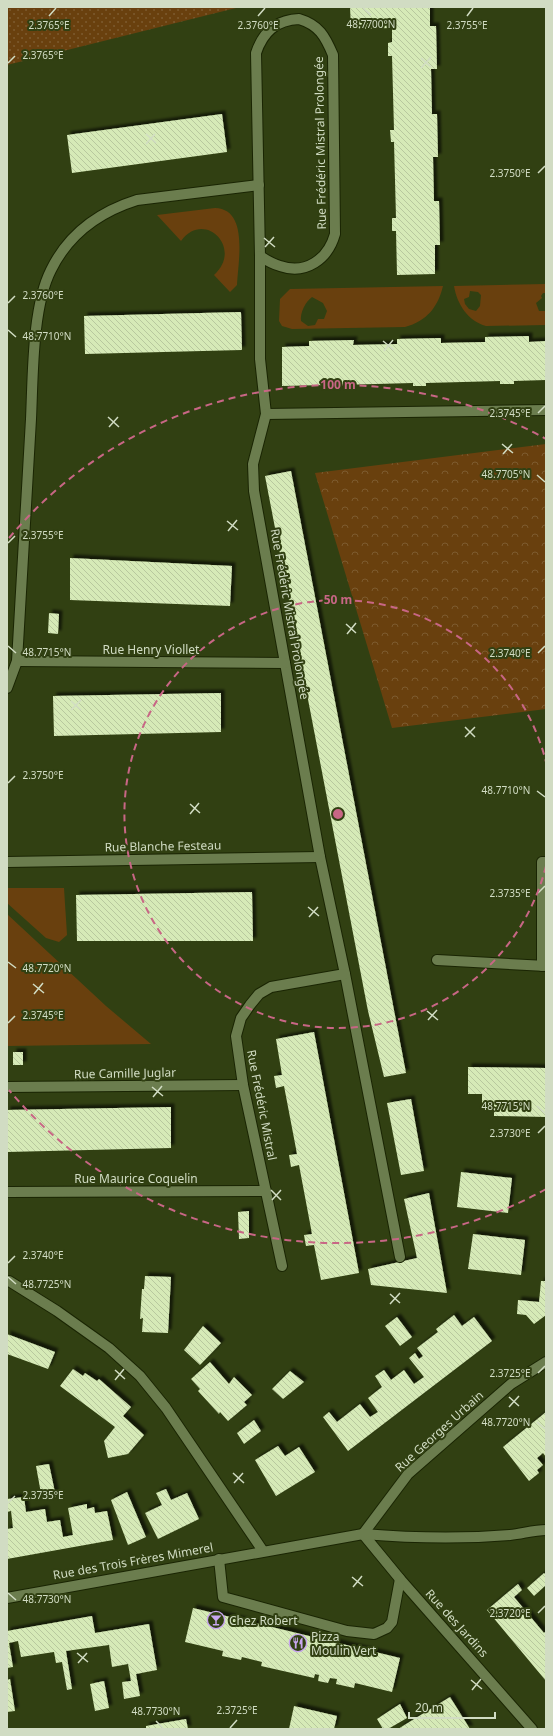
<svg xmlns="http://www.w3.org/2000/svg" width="553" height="1736" font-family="'Noto Sans',sans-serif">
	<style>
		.grass { fill: #69400e; fill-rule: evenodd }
		.forest { fill: url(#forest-crowns) }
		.park { fill: url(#park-dots) }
		.building { fill: url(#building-back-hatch); filter: url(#shadow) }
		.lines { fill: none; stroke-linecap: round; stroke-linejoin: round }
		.minor-casing { stroke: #1a2503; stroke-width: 12 }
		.minor { stroke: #6b7d4e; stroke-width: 10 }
		.ticks { fill: none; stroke: #d1dcc3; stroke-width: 1.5 }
		.ring { fill: none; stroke: #c86685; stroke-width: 2; stroke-dasharray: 7 5 }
		.labels { text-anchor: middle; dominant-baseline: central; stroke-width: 4; stroke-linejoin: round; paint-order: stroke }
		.street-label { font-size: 12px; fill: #d1dcc3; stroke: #314012 }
		.poi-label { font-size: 12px; fill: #d1dcc3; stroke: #314012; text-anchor: start }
		.ticks-label { font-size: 10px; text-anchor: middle; fill: #d1dcc3; stroke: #314012; stroke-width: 4; stroke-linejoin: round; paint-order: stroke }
		.centre { fill: #c86685; stroke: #314012; stroke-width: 2 }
		.ring-label { font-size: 12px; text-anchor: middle; font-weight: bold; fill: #c86685; stroke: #314012; stroke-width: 4; stroke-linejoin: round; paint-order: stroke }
	</style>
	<defs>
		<pattern id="forest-crowns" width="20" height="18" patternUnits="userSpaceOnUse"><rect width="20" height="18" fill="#69400e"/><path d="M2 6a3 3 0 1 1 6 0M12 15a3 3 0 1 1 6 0" fill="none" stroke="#7d5b2f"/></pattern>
		<pattern id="park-dots" width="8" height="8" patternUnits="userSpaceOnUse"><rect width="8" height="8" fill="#69400e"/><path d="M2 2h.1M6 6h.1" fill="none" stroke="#7d5b2f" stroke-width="1.8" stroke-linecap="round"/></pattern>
		<pattern id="building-back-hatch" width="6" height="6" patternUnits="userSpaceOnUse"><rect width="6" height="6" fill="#d6eab7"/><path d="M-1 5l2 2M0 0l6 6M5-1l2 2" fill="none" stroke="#b8c89e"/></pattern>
		<filter id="shadow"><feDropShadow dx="3.5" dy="-3.5" stdDeviation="1" flood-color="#0009"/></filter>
	</defs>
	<rect width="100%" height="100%" fill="#314012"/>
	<g class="grass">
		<path d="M215 208C249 209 238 262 237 285L230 292 214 275C244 248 204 209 181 241L157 215Z"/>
		<path d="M546 284V293H543L541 296 542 298 536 303 539 311H546V325L486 326C468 321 457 304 454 286ZM470 291 478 292 481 295 480 306 476 311 469 309 465 304 464 299 469 297Z"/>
		<path d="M443 286C438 307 427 321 405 327L292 329 282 326 279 321 280 299 290 289ZM312 297 323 303 327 311 324 319H318L315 325 308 326 301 321C300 313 305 302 312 297Z"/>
		<path d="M7 888H64L67 935 59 942 46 938 7 903Z"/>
		<path d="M7 914 106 1006 151 1044 7 1046Z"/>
	</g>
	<path class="forest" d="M546 444V709L392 728 315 473Z"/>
	<path class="park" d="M7 7H240L7 65Z"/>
	<g class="building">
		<path d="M350 7H430V26H436L437 69H431L432 114H437L438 157H433L434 201H439L440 245H435V274L397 275 396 231H392V218H396L394 142H391L390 130H394L392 56H388V43L392 42V28L351 29Z"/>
		<path d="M222 114 227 152 72 173 67 135Z"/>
		<path d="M241 312 242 350 85 354 84 316Z"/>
		<path d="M529 336V342L546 341V380L514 381V384H500V381L426 383V386H413V383L338 385V387H325V385L282 386V347L309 346V341L354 340 353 345 397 344V339L441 338V343L485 342V337Z"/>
		<path d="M291 471 406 1073 384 1077 368 1011 265 476Z"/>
		<path d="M70 558 232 566 230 606 70 600Z"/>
		<path d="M49 613 59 614 58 634 48 633Z"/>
		<path d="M221 693V732L54 736 53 696Z"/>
		<path d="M252 892 253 941H77L76 895Z"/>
		<path d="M314 1032 359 1273 321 1280 314 1245 306 1246 305 1241 304 1235 312 1234 299 1165 291 1167 289 1155 297 1154 284 1086 276 1088 274 1076 282 1075 276 1039Z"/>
		<rect x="13" y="1052" width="10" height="13"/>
		<path d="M468 1067 546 1068V1117L494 1116V1110H482V1094H468Z"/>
		<path d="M411 1099 424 1171 401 1175 387 1103Z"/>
		<path d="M171 1107V1148L7 1152V1110Z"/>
		<path d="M461 1172 512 1178 508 1213 457 1207Z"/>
		<path d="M429 1193 447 1293 371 1285 368 1269 417 1258 404 1199Z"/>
		<path d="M249 1211V1238L239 1239 238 1212Z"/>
		<path d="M473 1234 525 1240 521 1275 468 1269Z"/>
		<path d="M145 1276 171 1277 168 1333 142 1332 143 1318 140 1319 142 1289H144Z"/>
		<path d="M541 1281H546V1315L534 1324 526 1315 517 1314 518 1300 539 1302Z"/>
		<path d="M454 1315 462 1326 474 1317 492 1341 348 1451 323 1417 329 1412 337 1422 360 1404 370 1417 378 1412 368 1398 382 1387 375 1376 384 1370 391 1380 404 1370 414 1384 424 1377 409 1358 415 1353 419 1359 423 1356 417 1348 438 1332 436 1329Z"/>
		<path d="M397 1317 412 1337 400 1346 385 1326Z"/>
		<path d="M203 1326 221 1343 200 1365 184 1350Z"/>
		<path d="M7 1334 55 1352 48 1369 7 1354Z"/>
		<path d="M210 1362 229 1384 234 1377 252 1395 244 1402 247 1405 228 1421 220 1412 219 1414 198 1391 200 1389 191 1379Z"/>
		<path d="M73 1369 83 1376 85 1373 97 1381 99 1379 131 1407 123 1416 144 1435 128 1454 108 1458 104 1441 115 1427 60 1386Z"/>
		<path d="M290 1371 304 1382 283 1399 272 1389Z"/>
		<path d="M546 1412V1457L543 1453 537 1458 543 1465 537 1470 539 1473 529 1481 503 1447Z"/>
		<path d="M254 1420 261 1431 244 1444 237 1433Z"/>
		<path d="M278 1446 285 1456 299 1447 315 1472 276 1496 255 1460Z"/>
		<path d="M49 1464 56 1497 42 1499 36 1466Z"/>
		<path d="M166 1489 171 1500 187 1493 199 1519 158 1539 145 1513 162 1505 156 1493Z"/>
		<path d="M127 1492 146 1537 128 1545 111 1500Z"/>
		<path d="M24 1497 26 1512 45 1509 47 1522 60 1520 63 1537 73 1535 68 1508 87 1504V1509L94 1507 95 1513 107 1511 113 1540 7 1559V1529L13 1528 11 1511 7 1512V1499Z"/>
		<path d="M544 1573 546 1575V1585L534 1596 527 1588Z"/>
		<path d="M518 1584 522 1590 514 1597 544 1633 546 1631V1681L487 1610Z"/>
		<path d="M193 1608 400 1658 392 1692 355 1683 354 1688 336 1684 337 1679 330 1678 328 1683 318 1681 319 1675 315 1674 314 1678 261 1666 262 1662 242 1657 241 1660 222 1656 223 1651 185 1642Z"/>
		<path d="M92 1616 95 1633 149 1624 157 1670 136 1674 140 1696 124 1699 122 1682 131 1681 128 1664 112 1667 109 1645 66 1651 72 1689 67 1690 62 1662 56 1663 54 1652 21 1657 18 1641 9 1643 13 1667 7 1668V1631Z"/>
		<path d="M10 1679 15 1711 7 1712V1680Z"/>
		<path d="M104 1681 109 1708 95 1711 90 1684Z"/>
		<path d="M450 1697 470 1729H398Z"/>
		<path d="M400 1704 407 1718 388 1729H383L377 1719Z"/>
		<path d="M294 1706 337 1716 334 1729H289Z"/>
		<path d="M186 1719 188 1729H146V1726Z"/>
	</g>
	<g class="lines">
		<defs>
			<g id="minor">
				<path d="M299 19C319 25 325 36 333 55L335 234C328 259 306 275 280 266 273 264 266 260 260 256L256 53C263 32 276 20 299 19Z"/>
				<path d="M260 256V359L266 414 253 464 254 491 320 857 345 974 400 1257"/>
				<path d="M266 414 546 410"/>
				<path d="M17 661 285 663"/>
				<path d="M7 688 17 661C22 580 26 500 31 419 33 377 32 307 51 270 69 233 99 212 137 200L259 185"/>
				<path d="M7 862 320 857"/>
				<path d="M437 960 546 966"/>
				<path d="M542 966V862H546"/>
				<path d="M7 1087 243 1085"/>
				<path d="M7 1192 266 1191"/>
				<path d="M282 1266 243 1085 236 1036 241 1018 250 1005 259 994 271 987 345 974"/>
				<path d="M9 1281 57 1311 109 1348 140 1376 166 1408 263 1551"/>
				<path d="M363 1534 400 1579 532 1729"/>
				<path d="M363 1534 408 1474 511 1384 546 1362"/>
				<path d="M219 1559 223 1597 347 1631 374 1634 387 1628 392 1622 400 1579"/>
				<path d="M7 1598 363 1534C412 1538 461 1539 510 1535 522 1534 533 1530 546 1530"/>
			</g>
		</defs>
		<use href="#minor" class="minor-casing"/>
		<use href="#minor" class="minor"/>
	</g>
	<path class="ticks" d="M363 8 371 15M49 16 56 8M258 16 265 8M467 16 473 8M421 58 431 67M8 63 15 56M421 68 431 57M146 134 156 143M146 144 155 134M538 173 545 166M264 238 275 247M265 247 274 237M8 303 15 296M8 330 16 337M383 341 394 350M384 351 393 340M538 413 545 406M108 417 119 427M109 427 118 417M502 444 513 453M503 454 512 444M537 475 545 482M227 521 238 530M228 531 237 520M8 543 15 536M346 624 356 633M347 634 356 623M8 646 16 653M538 653 545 646M71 701 81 710M71 710 81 700M465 727 475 737M465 737 475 727M8 783 15 776M537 791 545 797M190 804 200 813M190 814 199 803M538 893 545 886M308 907 319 916M309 917 318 907M8 962 16 968M33 984 44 993M34 994 43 983M427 1011 438 1020M428 1020 437 1010M8 1023 15 1016M152 1087 163 1096M153 1097 162 1086M537 1106 545 1113M538 1133 545 1126M271 1190 281 1200M272 1200 281 1190M8 1263 15 1256M8 1277 16 1284M390 1294 400 1303M390 1304 400 1293M115 1370 125 1379M538 1373 545 1366M115 1380 124 1369M509 1397 519 1406M509 1407 519 1396M537 1422 545 1429M233 1473 244 1483M234 1483 243 1473M8 1503 15 1496M352 1577 363 1586M353 1587 362 1576M8 1593 16 1600M538 1613 545 1606M77 1653 88 1662M78 1663 87 1653M471 1680 482 1689M472 1690 481 1679M156 1721 163 1728M230 1728 237 1720"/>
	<g class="ring">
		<path d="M546 866A214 214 0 1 1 546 762"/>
		<path d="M546 1189A429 429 0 0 1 9 1090M9 538A429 429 0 0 1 546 439"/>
	</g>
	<defs>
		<symbol id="bar-ring" viewBox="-11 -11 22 22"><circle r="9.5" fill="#314012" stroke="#c8a6ef" stroke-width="1.5"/><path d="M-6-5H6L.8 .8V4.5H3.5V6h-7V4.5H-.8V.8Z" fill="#c8a6ef"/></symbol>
		<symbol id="restaurant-ring" viewBox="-11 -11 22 22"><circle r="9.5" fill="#314012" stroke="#c8a6ef" stroke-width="1.5"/><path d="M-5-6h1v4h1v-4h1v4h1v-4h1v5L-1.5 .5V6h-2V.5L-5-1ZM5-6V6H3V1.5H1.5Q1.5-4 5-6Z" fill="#c8a6ef"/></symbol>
	</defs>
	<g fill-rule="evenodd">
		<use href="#bar-ring" x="206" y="1610" width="20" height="20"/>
		<use href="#restaurant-ring" x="288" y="1633" width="20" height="20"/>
	</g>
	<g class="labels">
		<g class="street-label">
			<text transform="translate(320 143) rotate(-91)">Rue Frédéric Mistral Prolongée</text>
			<text transform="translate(290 614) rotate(80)">Rue Frédéric Mistral Prolongée</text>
			<text x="151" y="649">Rue Henry Viollet</text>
			<text transform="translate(163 846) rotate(-1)">Rue Blanche Festeau</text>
			<text transform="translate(125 1073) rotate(-1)">Rue Camille Juglar</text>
			<text transform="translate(262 1105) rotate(79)">Rue Frédéric Mistral</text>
			<text x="136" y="1178">Rue Maurice Coquelin</text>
			<text transform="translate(439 1431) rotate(-42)">Rue Georges Urbain</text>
			<text transform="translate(133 1561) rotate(-10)">Rue des Trois Frères Mimerel</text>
			<text transform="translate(457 1623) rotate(48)">Rue des Jardins</text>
		</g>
		<g class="poi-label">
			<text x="229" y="1620">Chez Robert</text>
			<text x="311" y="1636">Pizza<tspan x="311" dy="14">Moulin Vert</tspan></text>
		</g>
	</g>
	<g class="ticks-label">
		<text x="371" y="28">48.7700°N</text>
		<text x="49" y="29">2.3765°E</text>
		<text x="258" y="29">2.3760°E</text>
		<text x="467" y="29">2.3755°E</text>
		<text x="43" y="59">2.3765°E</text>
		<text x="510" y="177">2.3750°E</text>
		<text x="43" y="299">2.3760°E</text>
		<text x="47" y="340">48.7710°N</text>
		<text x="510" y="417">2.3745°E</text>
		<text x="506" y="478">48.7705°N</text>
		<text x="43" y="539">2.3755°E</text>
		<text x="47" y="656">48.7715°N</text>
		<text x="510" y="657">2.3740°E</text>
		<text x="43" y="779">2.3750°E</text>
		<text x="506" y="794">48.7710°N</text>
		<text x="510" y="897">2.3735°E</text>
		<text x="47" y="972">48.7720°N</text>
		<text x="43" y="1019">2.3745°E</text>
		<text x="506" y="1110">48.7715°N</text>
		<text x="510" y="1137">2.3730°E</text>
		<text x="43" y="1259">2.3740°E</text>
		<text x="47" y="1288">48.7725°N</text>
		<text x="510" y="1377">2.3725°E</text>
		<text x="506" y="1426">48.7720°N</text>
		<text x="43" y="1499">2.3735°E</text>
		<text x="47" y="1603">48.7730°N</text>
		<text x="510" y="1617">2.3720°E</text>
		<text x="237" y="1714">2.3725°E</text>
		<text x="156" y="1715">48.7730°N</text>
	</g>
	<circle cx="338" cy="814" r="6" class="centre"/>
	<g class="ring-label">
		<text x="338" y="389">100 m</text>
		<text x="338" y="604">50 m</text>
	</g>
	<rect width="553" height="1736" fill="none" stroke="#d1dcc3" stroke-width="16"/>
	<path d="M409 1712v6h86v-6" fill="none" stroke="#d1dcc3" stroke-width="2"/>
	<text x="415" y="1712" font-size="12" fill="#d1dcc3" stroke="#314012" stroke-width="3" paint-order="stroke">20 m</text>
</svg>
